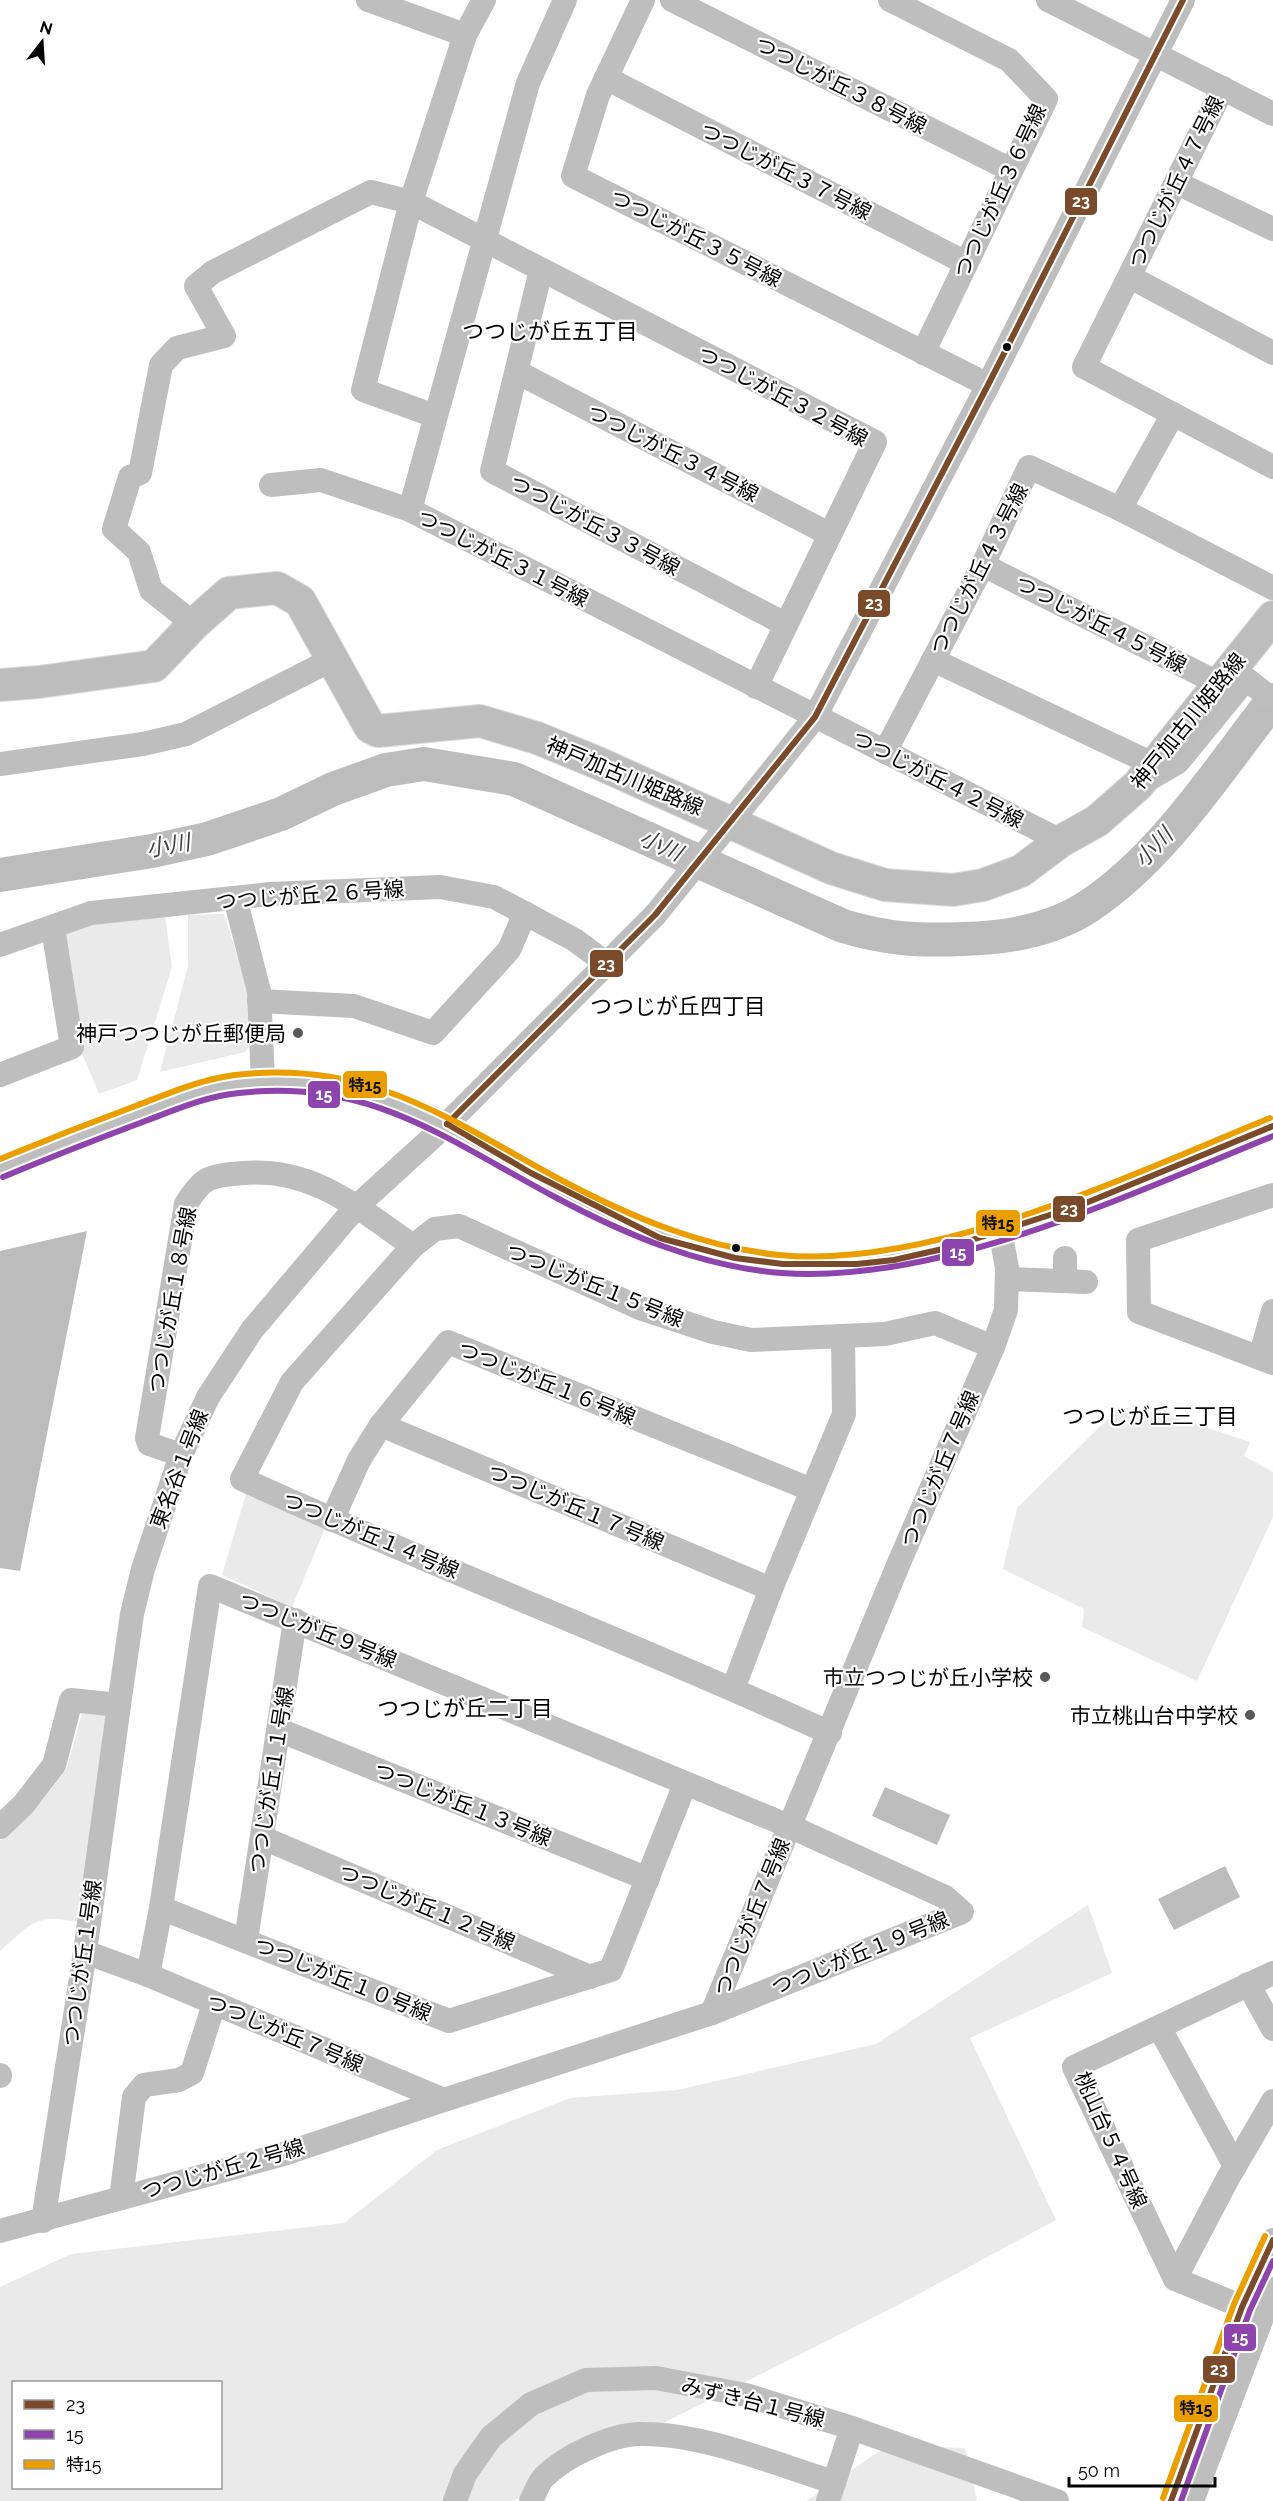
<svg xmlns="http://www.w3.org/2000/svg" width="1273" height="2501" font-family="Raleway,'Noto Sans JP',sans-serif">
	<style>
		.green { fill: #eaeaea; fill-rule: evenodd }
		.water { fill: #bcbcbc }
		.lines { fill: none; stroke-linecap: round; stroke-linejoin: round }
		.river { stroke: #bcbcbc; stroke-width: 34 }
		.major-casing { stroke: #dbdbdb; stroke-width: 34 }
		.minor { stroke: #bebebe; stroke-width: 24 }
		.major { stroke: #bdbdbd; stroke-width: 32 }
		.minor-bridge { stroke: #bebebe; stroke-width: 24 }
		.bus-1-casing { stroke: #fff; stroke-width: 10 }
		.bus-2-casing { stroke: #fff; stroke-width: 10 }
		.bus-3-casing { stroke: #fff; stroke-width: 10 }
		.bus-1 { stroke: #7a4b2a; stroke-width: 6 }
		.bus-2 { stroke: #8e44ad; stroke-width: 6 }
		.bus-3 { stroke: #eb9e00; stroke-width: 6 }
		.bus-dot { fill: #000; stroke: #fff; stroke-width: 2 }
		.poi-dot { fill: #595959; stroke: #fff; stroke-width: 2 }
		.labels { text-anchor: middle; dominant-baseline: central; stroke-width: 4.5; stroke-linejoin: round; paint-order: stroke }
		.street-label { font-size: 21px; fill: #000; stroke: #fff }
		.poi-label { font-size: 21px; fill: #000; stroke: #fff; text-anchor: end }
		.neighbourhood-label { font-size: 22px; fill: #000; stroke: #fff }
		.water-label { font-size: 22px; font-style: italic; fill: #414141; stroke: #fff }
		.line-badge { stroke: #fff; stroke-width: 2 }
		.badge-label { font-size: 16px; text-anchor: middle; font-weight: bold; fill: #fff }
		.pale-badge-label { font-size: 16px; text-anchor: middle; font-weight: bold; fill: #111 }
	</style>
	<rect width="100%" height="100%" fill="#fff"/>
	<g class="green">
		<path d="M224 914 247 986 252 1043 245 1052 160 1072 188 966V915Z"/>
		<path d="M165 916 172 967 137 1080 99 1094 79 1046 64 937 70 927Z"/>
		<path d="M1120 1407 1162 1413 1250 1442 1244 1456 1273 1472V1517L1197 1681 1082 1627 1084 1609 1003 1569 1017 1508Z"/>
		<path d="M246 1494 325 1528 292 1607 222 1575Z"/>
		<path d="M83 1710 107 1715 78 1922C35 1913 31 1924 0 1951V1841L43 1800 67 1768Z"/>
		<path d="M1088 1905 1112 1973 970 2038 1056 2220 902 2303 550 2480 514 2501H0V2287L71 2254 344 2223 437 2150 570 2098 677 2090 876 2044ZM14 2382H220V2488H14Z"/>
		<path d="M887 2446 965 2448 977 2501H806Z"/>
	</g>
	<g class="water">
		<path d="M87 1231 20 1571 0 1568V1251Z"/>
		<path d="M885 1787 950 1815 937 1845 872 1816Z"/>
		<path d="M1225 1866 1240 1897 1174 1930 1158 1899Z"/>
	</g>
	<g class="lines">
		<path class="river" d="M0 875 152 851 207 839 281 814 333 789 386 770 424 764 514 779 843 926C887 939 917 941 963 939 1006 938 1053 930 1089 906 1163 857 1219 769 1273 700"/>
		<defs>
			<path id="major" d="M0 685 39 682 154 666 194 624 229 593 277 588 300 601 370 727 378 731 480 721 537 738 598 763 831 868 885 885 953 890 983 885 1021 871 1061 841 1097 821 1138 785 1273 617"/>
		</defs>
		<use href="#major" class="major-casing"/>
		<g class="minor">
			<path d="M368 0 465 35"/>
			<path d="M484 0 465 35 411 202 875 442 756 687"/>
			<path d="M565 0 528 83 410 510 1061 841"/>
			<path d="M643 0 598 95 573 176 988 385"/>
			<path d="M672 0 1011 170"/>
			<path d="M890 0 1009 60 1046 99 923 353"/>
			<path d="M1048 0 1273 114"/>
			<path d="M606 78 966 263"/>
			<path d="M1223 88 1084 367 1273 467"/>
			<path d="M1177 183 1273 229"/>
			<path d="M541 270 492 471 785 624"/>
			<path d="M1130 277 1273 353"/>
			<path d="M517 372 829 534"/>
			<path d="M271 485 321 480 410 510"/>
			<path d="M1120 509 1173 414"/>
			<path d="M983 565 1220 684"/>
			<path d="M194 624 151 590 139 552 114 529 130 477 140 473 161 365 177 348 224 336 196 286 213 272 371 192 411 202 363 390 435 416"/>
			<path d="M933 660 1155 765"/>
			<path d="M885 752 983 565 1029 467 1120 509 1273 588"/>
			<path d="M0 764 143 744 186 734 333 659"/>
			<path d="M776 766 815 717 988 385 1183 0"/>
			<path d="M1147 780 1178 762 1246 679 1273 700"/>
			<path d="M235 898 259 991 263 1083"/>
			<path d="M0 945 91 913 270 894 440 887 494 897 575 940 607 964"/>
			<path d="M259 1001 354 1006 433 1033 509 950 525 913"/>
			<path d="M0 1075 72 1047 53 928"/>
			<path d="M0 1169C50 1148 101 1128 152 1109 184 1098 215 1084 249 1083 296 1080 345 1086 390 1101 440 1117 483 1146 528 1172 607 1216 690 1257 781 1264 866 1270 927 1253 1007 1228 1098 1199 1185 1162 1273 1126"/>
			<path d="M1273 1195 1138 1240 1139 1312 1273 1363"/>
			<path d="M413 1246 435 1229 459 1226 640 1308 713 1332 751 1340 843 1336 844 1414 771 1589 733 1689"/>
			<path d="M1065 1258V1281"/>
			<path d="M1007 1279 1086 1282"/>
			<path d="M843 1336 885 1334 935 1323 993 1347"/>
			<path d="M1260 1358 1273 1311"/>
			<path d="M381 1425 771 1589"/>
			<path d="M181 1455 149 1444 147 1438 186 1204C204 1175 211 1176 243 1173 313 1167 358 1208 413 1246L292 1382 242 1479C436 1568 636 1644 830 1733"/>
			<path d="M332 1520 359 1460 381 1425 448 1342 812 1490"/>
			<path d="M279 1730 648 1879"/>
			<path d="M0 1827 24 1804 54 1765 71 1700 119 1705 132 1614 143 1569 181 1455 208 1397 252 1330 356 1207 447 1124 655 915"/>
			<path d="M263 1838 590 1977"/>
			<path d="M161 1908 449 2021 611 1970 685 1784"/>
			<path d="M246 1940 295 1620"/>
			<path d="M85 1952 148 1975 444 2100 712 2013 901 1558 993 1347 1006 1310 1007 1268 1000 1230"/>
			<path d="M148 1975 161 1908 210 1586 789 1826 945 1897 962 1912 712 2013"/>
			<path d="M1248 1984 1273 2029"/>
			<path d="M1159 2027 1235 2166"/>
			<path d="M0 2075V2076"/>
			<path d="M121 2198 134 2097 144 2085 179 2080 192 2073 214 2004"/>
			<path d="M43 2221 85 1952 119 1705"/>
			<path d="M0 2231 284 2154 444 2100"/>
			<path d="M1175 2279 1074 2067 1273 1973"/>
			<path d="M1262 2315 1175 2279 1228 2178 1273 2101"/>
			<path d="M455 2501 465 2474 491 2437 531 2404 586 2380 656 2378 746 2395 852 2428 1057 2501"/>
			<path d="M531 2501C535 2494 538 2483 544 2477 565 2456 613 2433 643 2434 705 2434 775 2464 834 2482"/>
			<path d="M828 2501 852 2428"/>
			<path d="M1171 2501 1242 2307 1273 2240"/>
			<path d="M1192 2501 1273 2289"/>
		</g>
		<use href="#major" class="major"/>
		<path class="minor-bridge" d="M655 915 776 766"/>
		<defs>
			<g id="bus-1">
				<path d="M447 1124 655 915 815 717 988 385 1183 0"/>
				<path d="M447 1124 531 1173 660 1238 735 1258 783 1264H857L894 1260 947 1248 1081 1205 1273 1126"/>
				<path d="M1171 2501 1242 2307 1273 2240"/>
			</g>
			<g id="bus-2">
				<path d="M3 1177C51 1157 100 1138 148 1120 177 1109 207 1096 239 1093 369 1078 446 1139 553 1196 624 1234 701 1267 782 1273 941 1284 1128 1195 1273 1136"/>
				<path d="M1181 2501 1250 2310 1273 2261"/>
			</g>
			<g id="bus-3">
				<path d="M0 1159C46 1140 92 1122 138 1105 170 1093 202 1079 235 1075 371 1059 451 1121 563 1181 631 1217 702 1247 779 1255 931 1270 1130 1175 1270 1118"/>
				<path d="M1163 2498 1234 2304 1265 2236"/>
			</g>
		</defs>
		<use href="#bus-1" class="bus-1-casing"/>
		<use href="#bus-2" class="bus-2-casing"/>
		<use href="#bus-3" class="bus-3-casing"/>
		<use href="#bus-1" class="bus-1"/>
		<use href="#bus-2" class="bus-2"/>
		<use href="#bus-3" class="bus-3"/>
	</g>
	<g class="bus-dot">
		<circle cx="1007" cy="347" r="5"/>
		<circle cx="736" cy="1248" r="5"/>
	</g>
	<g class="poi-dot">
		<circle cx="298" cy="1033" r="6"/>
		<circle cx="1045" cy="1677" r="6"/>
		<circle cx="1250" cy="1715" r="6"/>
	</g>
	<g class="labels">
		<g class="street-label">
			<text transform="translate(841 85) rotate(27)">つつじが丘３８号線</text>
			<text transform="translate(786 171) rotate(27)">つつじが丘３７号線</text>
			<text transform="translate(1176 182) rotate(-64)">つつじが丘４７号線</text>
			<text transform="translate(1000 191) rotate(-65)">つつじが丘３６号線</text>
			<text transform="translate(696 238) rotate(27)">つつじが丘３５号線</text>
			<text transform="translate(783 396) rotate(28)">つつじが丘３２号線</text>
			<text transform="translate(673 453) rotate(27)">つつじが丘３４号線</text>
			<text transform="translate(595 525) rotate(28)">つつじが丘３３号線</text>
			<text transform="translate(503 558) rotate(27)">つつじが丘３１号線</text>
			<text transform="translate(979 569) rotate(-63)">つつじが丘４３号線</text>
			<text transform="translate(1101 624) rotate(27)">つつじが丘４５号線</text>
			<text transform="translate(1188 721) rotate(-51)">神戸加古川姫路線</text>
			<text transform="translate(625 776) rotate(23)">神戸加古川姫路線</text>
			<text transform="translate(938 779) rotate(27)">つつじが丘４２号線</text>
			<text transform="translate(310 895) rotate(-4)">つつじが丘２６号線</text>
			<text transform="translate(595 1285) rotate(22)">つつじが丘１５号線</text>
			<text transform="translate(172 1300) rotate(-80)">つつじが丘１８号線</text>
			<text transform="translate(547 1383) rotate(22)">つつじが丘１６号線</text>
			<text transform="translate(179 1469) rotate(-69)">東名谷１号線</text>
			<text transform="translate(940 1469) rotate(-67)">つつじが丘７号線</text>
			<text transform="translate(576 1507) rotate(23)">つつじが丘１７号線</text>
			<text transform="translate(371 1535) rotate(23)">つつじが丘１４号線</text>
			<text transform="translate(318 1630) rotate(22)">つつじが丘９号線</text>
			<text transform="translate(271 1780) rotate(-81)">つつじが丘１１号線</text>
			<text transform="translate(463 1804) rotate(22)">つつじが丘１３号線</text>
			<text transform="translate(427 1907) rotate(23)">つつじが丘１２号線</text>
			<text transform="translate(752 1917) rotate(-68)">つつじが丘７号線</text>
			<text transform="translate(860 1953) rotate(-22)">つつじが丘１９号線</text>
			<text transform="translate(82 1963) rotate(-82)">つつじが丘１号線</text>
			<text transform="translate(343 1979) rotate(22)">つつじが丘１０号線</text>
			<text transform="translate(285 2033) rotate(23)">つつじが丘７号線</text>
			<text transform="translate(1111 2140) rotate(66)">桃山台５４号線</text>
			<text transform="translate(223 2169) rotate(-16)">つつじが丘２号線</text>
			<text transform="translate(753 2402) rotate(14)">みずき台１号線</text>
		</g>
		<g class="poi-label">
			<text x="286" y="1033">神戸つつじが丘郵便局</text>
			<text x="1033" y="1677">市立つつじが丘小学校</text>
			<text x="1238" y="1715">市立桃山台中学校</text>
		</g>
		<g class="neighbourhood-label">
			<text x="550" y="331">つつじが丘五丁目</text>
			<text x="678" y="1006">つつじが丘四丁目</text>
			<text x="1150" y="1416">つつじが丘三丁目</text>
			<text x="465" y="1708">つつじが丘二丁目</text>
		</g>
		<g class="water-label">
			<text transform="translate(168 845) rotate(-10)">小川</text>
			<text transform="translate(661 845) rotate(24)">小川</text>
			<text transform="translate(1153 847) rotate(-46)">小川</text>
		</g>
	</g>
	<g class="line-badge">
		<rect x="1064" y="187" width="34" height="29" rx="6" fill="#7a4b2a"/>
		<rect x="857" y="589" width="34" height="29" rx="6" fill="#7a4b2a"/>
		<rect x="589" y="949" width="35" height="29" rx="6" fill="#7a4b2a"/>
		<rect x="342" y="1070" width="46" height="29" rx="6" fill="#eb9e00"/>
		<rect x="307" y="1080" width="34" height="29" rx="6" fill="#8e44ad"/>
		<rect x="1052" y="1195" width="34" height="28" rx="6" fill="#7a4b2a"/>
		<rect x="975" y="1209" width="46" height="28" rx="6" fill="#eb9e00"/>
		<rect x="941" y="1238" width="34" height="29" rx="6" fill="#8e44ad"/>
		<rect x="1223" y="2323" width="34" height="29" rx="6" fill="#8e44ad"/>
		<rect x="1202" y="2355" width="34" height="29" rx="6" fill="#7a4b2a"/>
		<rect x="1173" y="2394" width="46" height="29" rx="6" fill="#eb9e00"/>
	</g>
	<g class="badge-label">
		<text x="1081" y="207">23</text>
		<text x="874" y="609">23</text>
		<text x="606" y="970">23</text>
		<text x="324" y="1100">15</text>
		<text x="1069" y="1215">23</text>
		<text x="958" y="1258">15</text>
		<text x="1240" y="2343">15</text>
		<text x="1219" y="2375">23</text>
	</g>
	<g class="pale-badge-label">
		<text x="365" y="1091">特15</text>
		<text x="998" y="1229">特15</text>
		<text x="1196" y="2414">特15</text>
	</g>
	<rect x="12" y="2381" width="210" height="108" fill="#ffffff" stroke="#999999" stroke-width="1.5"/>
	<rect x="24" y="2400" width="30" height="9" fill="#7a4b2a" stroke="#999999" stroke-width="1.5"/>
	<text x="66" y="2411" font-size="18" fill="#000000">23</text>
	<rect x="24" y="2430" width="30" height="9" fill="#8e44ad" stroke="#999999" stroke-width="1.5"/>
	<text x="66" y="2441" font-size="18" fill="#000000">15</text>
	<rect x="24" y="2460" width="30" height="9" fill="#eb9e00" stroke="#999999" stroke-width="1.5"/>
	<text x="66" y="2471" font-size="18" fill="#000000">特15</text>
	<g transform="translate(42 42) rotate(17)" stroke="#ffffff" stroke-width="4.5" paint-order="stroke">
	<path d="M0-4.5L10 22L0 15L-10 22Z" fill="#000000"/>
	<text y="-9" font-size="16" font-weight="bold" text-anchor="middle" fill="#000000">N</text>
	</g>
	<path d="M1069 2477v9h146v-9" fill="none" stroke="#000000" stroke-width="3"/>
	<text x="1078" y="2477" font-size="18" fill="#000000" stroke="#ffffff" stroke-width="4.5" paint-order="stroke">50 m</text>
</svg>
